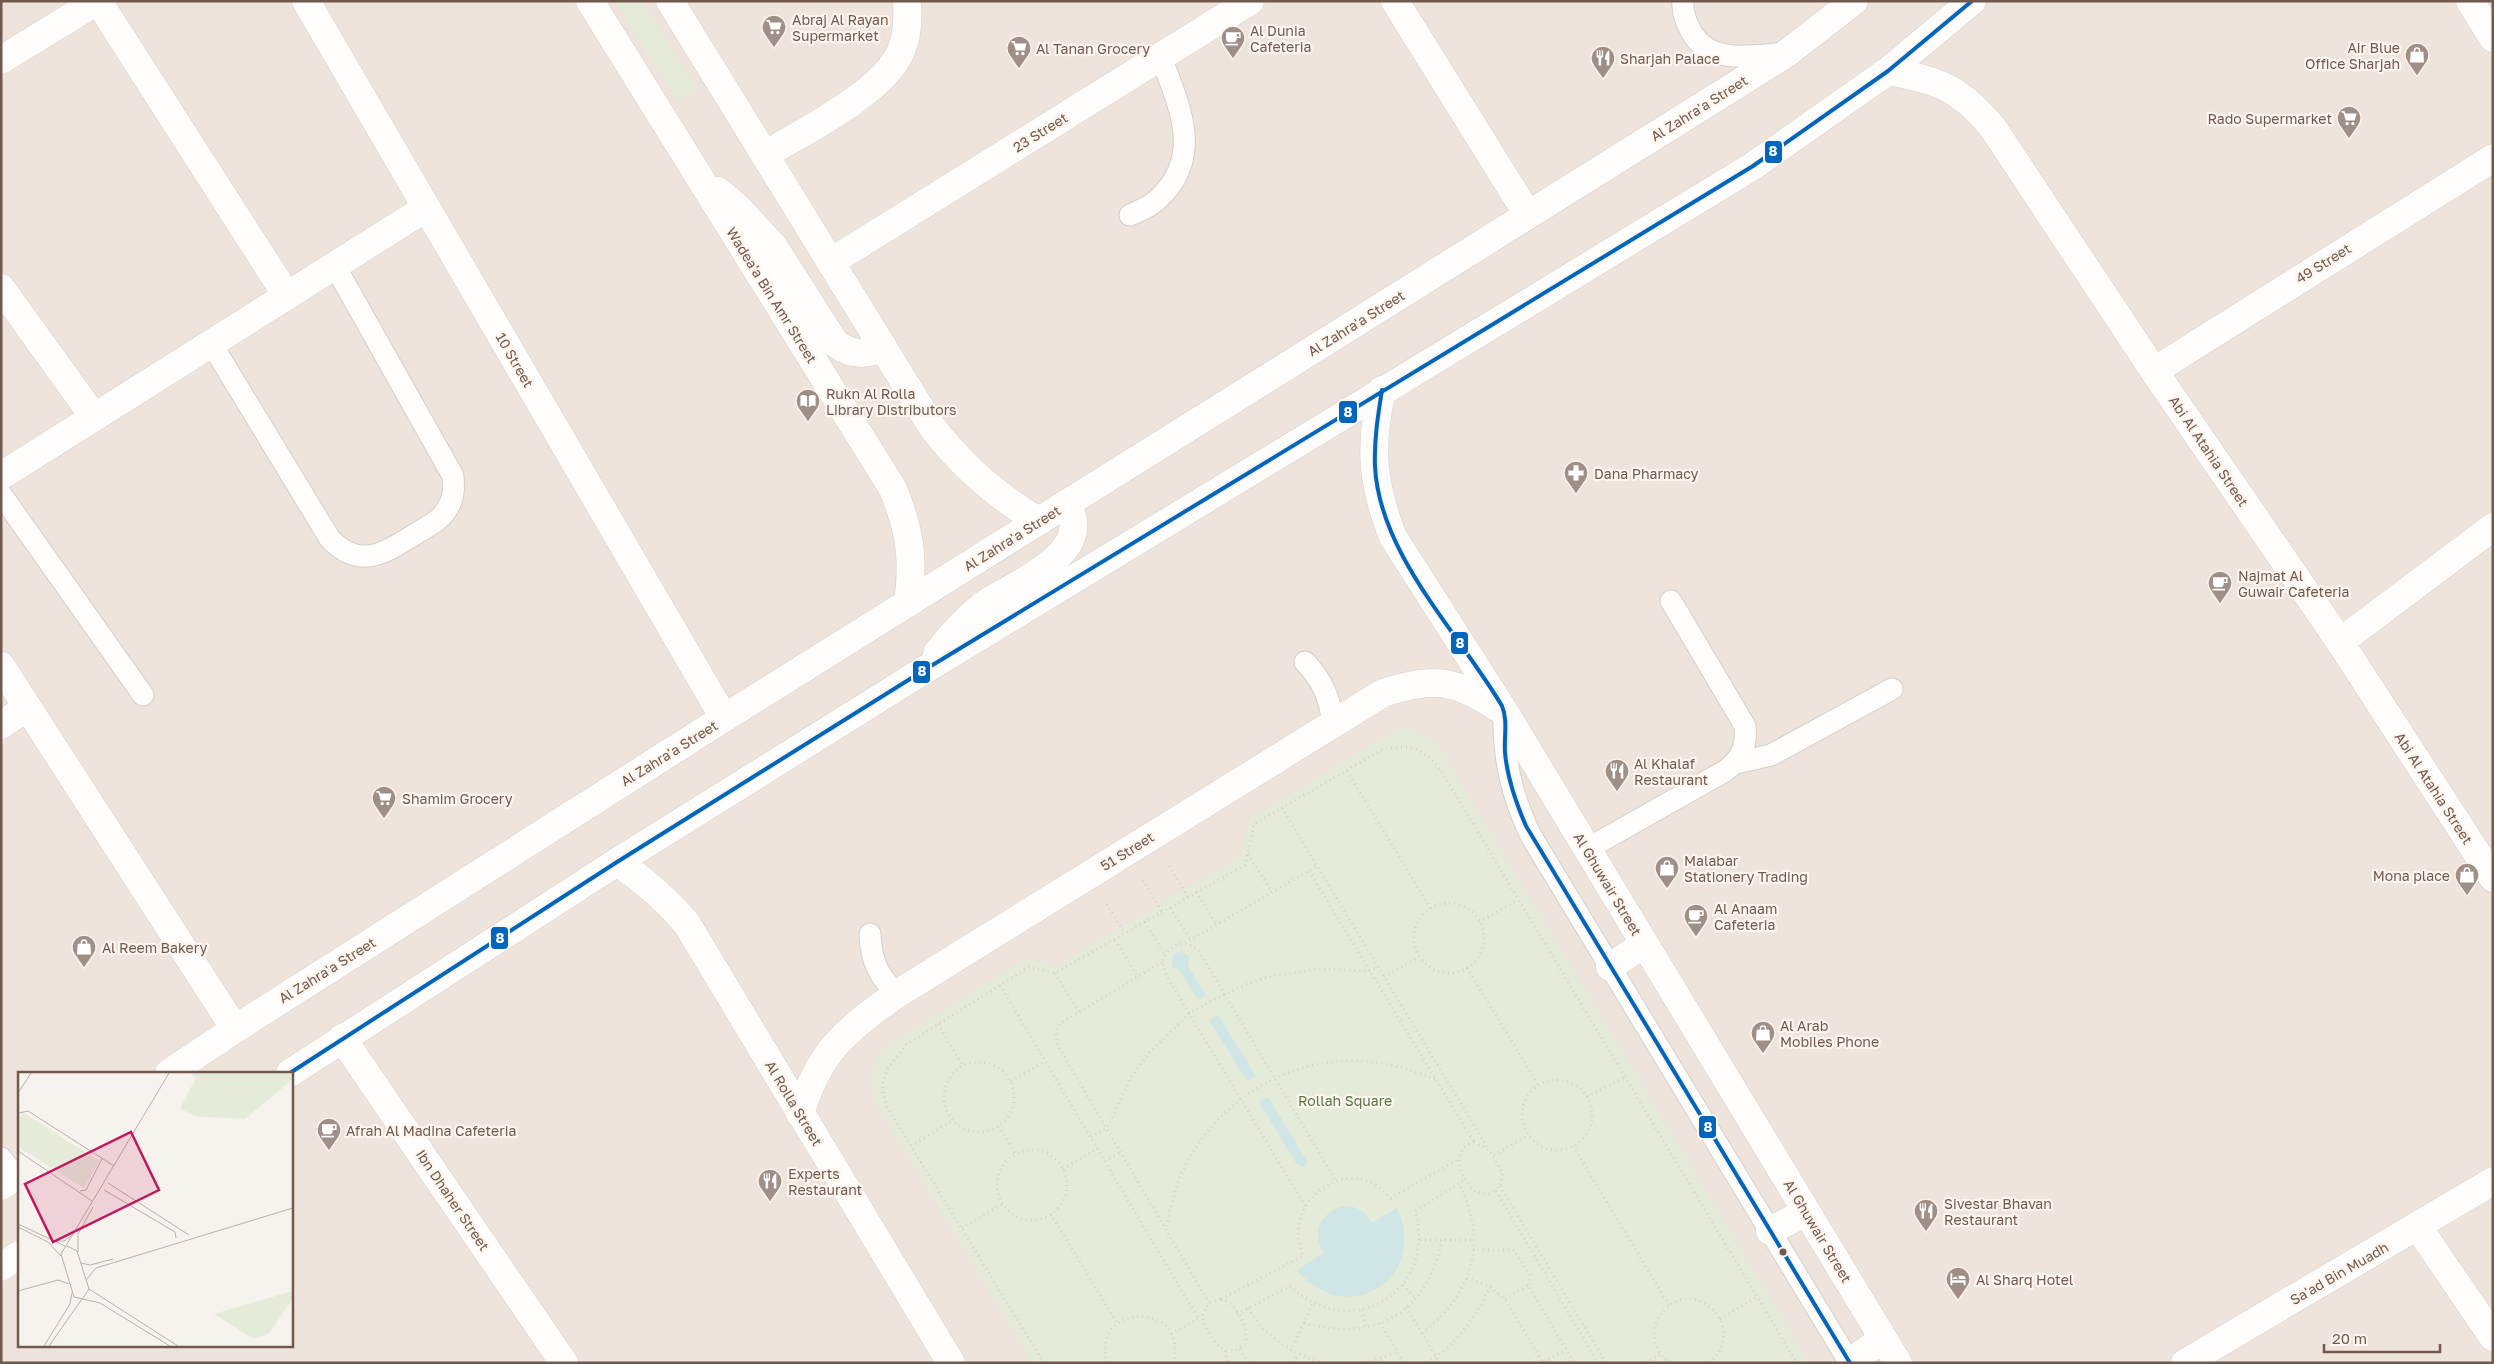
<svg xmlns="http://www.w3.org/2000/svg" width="2494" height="1364" font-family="'Golos Text',sans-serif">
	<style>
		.residential { fill: #eee4db; fill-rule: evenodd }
		.green { fill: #e5ebd9 }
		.water { fill: #d0e5e5 }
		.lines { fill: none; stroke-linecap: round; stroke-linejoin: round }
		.lane-casing { stroke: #d5cfcb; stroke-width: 23 }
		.street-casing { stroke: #d5cfcb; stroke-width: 29 }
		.secondary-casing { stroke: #d5ceca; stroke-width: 29 }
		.path { stroke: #d9d2d0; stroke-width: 3; stroke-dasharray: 1 4; stroke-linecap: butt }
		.lane { stroke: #fefdfc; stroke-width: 21 }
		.street { stroke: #fefdfc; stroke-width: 28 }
		.secondary { stroke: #fefdfc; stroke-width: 28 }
		.bus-1-casing { stroke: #fdf6ef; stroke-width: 8 }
		.bus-1 { stroke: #0065bd; stroke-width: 4 }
		.bus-dot { fill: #71594f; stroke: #fdf6ef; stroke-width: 2 }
		.labels { text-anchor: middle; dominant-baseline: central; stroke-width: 4.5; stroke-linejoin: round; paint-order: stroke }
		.poi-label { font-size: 14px; fill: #71594f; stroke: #fdf6ef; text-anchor: start }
		.street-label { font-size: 14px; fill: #71594f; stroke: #fdf6ef }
		.park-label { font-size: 14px; fill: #597649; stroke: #fdf6ef }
		.inset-road { fill: none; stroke: #bdb0a9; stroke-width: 1 }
		.view { fill: #c2185b; fill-opacity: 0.15; stroke: #c2185b; stroke-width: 2.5 }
		.inset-edge { fill: none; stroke: #71594f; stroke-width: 2.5 }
		.line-badge { stroke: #fdf6ef; stroke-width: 2 }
		.badge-label { font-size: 14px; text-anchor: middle; font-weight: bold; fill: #fff }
	</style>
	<rect width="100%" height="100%" fill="#f6f2ed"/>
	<path class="residential" d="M1 1H2493V1363H1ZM19 1073H291V1345H19Z"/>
	<g class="green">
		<path d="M615 1H642L698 91 678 103Z"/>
		<path d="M1407 729 1431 737 1439 746 1810 1363H1032L878 1108C865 1082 870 1060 892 1042L1025 959 1057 965 1240 856 1250 819 1383 737 1395 731Z"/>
	</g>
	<g class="water">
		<path d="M1181 951 1189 956 1188 966 1206 996 1198 1000 1180 971 1172 966V956Z"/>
		<path d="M1218 1015 1256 1076 1247 1081 1209 1020Z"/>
		<path d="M1268 1097 1307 1161 1306 1166 1303 1167 1296 1163 1259 1102Z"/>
		<path d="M1346 1206C1359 1207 1366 1212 1372 1223L1397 1208C1430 1279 1346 1330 1297 1270L1324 1253C1310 1232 1322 1210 1346 1206Z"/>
	</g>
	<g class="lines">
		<defs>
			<g id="lane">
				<path d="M1683 1C1682 12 1686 22 1691 31 1708 65 1754 56 1784 53"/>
				<path d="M1130 215C1139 211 1150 207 1157 200 1205 157 1179 106 1161 57"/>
				<path d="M211 343 330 539C361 571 386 552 417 533 428 526 440 521 447 509 454 499 454 488 453 476L335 266"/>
				<path d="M1 494 143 695"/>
				<path d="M1305 662C1323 681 1330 698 1333 724"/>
				<path d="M1504 711C1503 757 1511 795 1531 836L1850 1363"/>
				<path d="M1736 763 1771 755 1892 689"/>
				<path d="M1587 849 1725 771C1742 758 1747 746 1745 726L1671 601"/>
				<path d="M870 934C871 960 878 976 897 994"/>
				<path d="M1 1158 15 1176"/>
			</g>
			<g id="street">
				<path d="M98 1 287 296"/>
				<path d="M306 1 724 718"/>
				<path d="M1395 1 1528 215"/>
				<path d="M1 60 97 1"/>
				<path d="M1888 71C1938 80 1960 88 1993 128L2154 371 2340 642 2493 878"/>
				<path d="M765 155C804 131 883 93 901 51 908 35 908 18 907 1"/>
				<path d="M831 262 1250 1"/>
				<path d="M1 288 94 417"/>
				<path d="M2154 371 2493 158"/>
				<path d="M1 476 426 208"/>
				<path d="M2340 642 2493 527"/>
				<path d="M1 666 235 1029"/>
				<path d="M1 725 27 707"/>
				<path d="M342 1038 564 1363"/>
				<path d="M2418 1227 2493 1337"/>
				<path d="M2185 1363 2493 1181"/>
			</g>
			<g id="secondary">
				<path d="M590 1 893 489C910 530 914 559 908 603"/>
				<path d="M670 1 932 427C962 466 996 496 1039 521"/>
				<path d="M2470 1 2493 38"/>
				<path d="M718 191 739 209 774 247 835 343C851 355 866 356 883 347"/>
				<path d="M1382 390C1369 445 1372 484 1393 537L1504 711 1898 1363"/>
				<path d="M937 653C950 636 965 619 982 606 1013 584 1099 553 1066 504"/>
				<path d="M617 862C644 880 666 899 687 924L951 1363"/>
				<path d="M1610 967 1644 944"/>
				<path d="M169 1073 235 1029 724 718 1787 53 1854 1"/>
				<path d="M290 1073 617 862 926 669 1753 166 1888 71 1972 1"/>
				<path d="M800 1114C819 1051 845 1031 897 994L1383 693C1433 677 1455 679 1498 708"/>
				<path d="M1 1186 19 1174"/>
				<path d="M1770 1231 1806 1212"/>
				<path d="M1 1267 19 1255"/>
				<path d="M1850 1362 1883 1339"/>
			</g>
		</defs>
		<use href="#lane" class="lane-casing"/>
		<use href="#street" class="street-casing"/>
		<use href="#secondary" class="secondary-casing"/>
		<g class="path">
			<path d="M1347 771 1431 909"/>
			<path d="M1282 808 1489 1150"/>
			<path d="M1248 854 1272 892"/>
			<path d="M1169 866 1188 897"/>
			<path d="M1309 871 1474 1142"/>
			<path d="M1143 880 1162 912"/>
			<path d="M1196 892 1217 925"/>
			<circle cx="1449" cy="938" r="35"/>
			<path d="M1107 904 1125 934"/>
			<path d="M1170 908 1191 940"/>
			<path d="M1145 922 1165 955"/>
			<path d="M1479 922 1518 900"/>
			<path d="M1115 940 1138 977"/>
			<path d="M1185 943 1317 866"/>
			<path d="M1162 962 1061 1023 1056 1031 1057 1044 1209 1303"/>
			<path d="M1467 968 1539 1086"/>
			<path d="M1055 973 1079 1012"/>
			<path d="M1384 977 1419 957"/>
			<path d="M1000 985 1198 1318"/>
			<path d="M938 1024 963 1066"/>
			<circle cx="979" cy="1097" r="35"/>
			<circle cx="1557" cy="1115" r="35"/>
			<path d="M1011 1081 1046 1061"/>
			<path d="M1587 1097 1625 1077"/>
			<path d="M999 1126 1015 1154"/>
			<path d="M1091 1137 1107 1128 1131 1077 1148 1054 1189 1014 1207 1003 1247 984 1271 976 1320 969 1370 971 1378 967"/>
			<path d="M1474 1142 1489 1150 1503 1174 1500 1186 1489 1194 1476 1192C1461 1178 1448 1151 1474 1142Z"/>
			<path d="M911 1146 953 1120"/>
			<path d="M1573 1146 1669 1305"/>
			<circle cx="1032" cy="1185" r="35"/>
			<path d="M1494 1155 1529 1135"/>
			<path d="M1105 1161 1121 1152"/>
			<path d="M1063 1169 1098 1148"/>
			<path d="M1500 1186 1606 1363"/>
			<path d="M1496 1191 1598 1363"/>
			<path d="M1305 1206 1166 975 1162 962C1169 944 1186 936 1200 953L1336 1181"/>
			<path d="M1051 1214 1117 1323"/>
			<path d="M1166 1226C1171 1207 1175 1187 1184 1168 1218 1099 1295 1052 1373 1062 1395 1065 1415 1071 1435 1079"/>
			<path d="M962 1228 1003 1204"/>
			<path d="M1420 1240H1474"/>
			<path d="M1473 1250H1514L1530 1275 1528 1285"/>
			<path d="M1467 1278 1490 1287 1505 1299 1543 1363 1566 1349"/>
			<path d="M1403 1285 1416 1299"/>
			<path d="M1221 1299 1303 1256C1301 1249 1298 1241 1298 1233 1299 1195 1340 1165 1376 1185 1381 1189 1386 1194 1391 1198L1459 1159"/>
			<path d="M1221 1299C1237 1303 1250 1329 1245 1344 1225 1364 1207 1335 1202 1316L1209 1303Z"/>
			<path d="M1505 1299 1528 1285 1574 1363"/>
			<path d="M1406 1307 1440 1363"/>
			<path d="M1248 1308C1267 1338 1290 1352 1323 1363"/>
			<path d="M1362 1310 1366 1328"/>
			<path d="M1237 1314 1290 1286C1351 1344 1438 1292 1415 1211L1466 1179"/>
			<path d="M1720 1319 1757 1297"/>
			<path d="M1304 1323C1376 1343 1427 1313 1442 1240"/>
			<path d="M1380 1323 1404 1363"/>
			<path d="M1422 1333C1472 1295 1489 1242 1459 1184"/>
			<path d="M1171 1334 1199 1318"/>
			<path d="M1240 1349 1248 1363"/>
			<path d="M1225 1351 1228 1363"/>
			<path d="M1291 1351 1313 1303"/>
			<path d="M1044 1363 887 1107 883 1094V1081L888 1068 907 1044 1029 967 1055 973 1245 865 1254 824 1382 750C1406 743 1424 748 1440 769L1797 1363"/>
			<path d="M1107 1363C1089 1301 1191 1301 1173 1363"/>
			<path d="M1294 1363 1298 1355"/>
			<path d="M1366 1363 1397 1352"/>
			<path d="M1427 1363C1457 1344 1475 1318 1490 1287"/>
			<path d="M1646 1363 1660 1354"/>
			<path d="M1670 1363C1630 1334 1674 1278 1710 1307 1717 1313 1722 1320 1723 1330 1725 1343 1720 1355 1708 1363"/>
		</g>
		<use href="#lane" class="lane"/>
		<use href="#street" class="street"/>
		<use href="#secondary" class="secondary"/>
		<defs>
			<g id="bus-1">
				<path d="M1382 390C1378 415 1374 440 1375 466 1379 554 1459 633 1502 706 1508 720 1504 737 1505 752 1507 778 1516 803 1526 826L1850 1363"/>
				<path d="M290 1073 617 862 926 669 1753 166 1888 71 1972 1"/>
			</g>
		</defs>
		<use href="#bus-1" class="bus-1-casing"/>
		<use href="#bus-1" class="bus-1"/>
	</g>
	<defs>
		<symbol id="supermarket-pin" viewBox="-11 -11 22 30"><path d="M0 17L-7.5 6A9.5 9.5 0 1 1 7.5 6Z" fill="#a08f86" stroke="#fdf6ef"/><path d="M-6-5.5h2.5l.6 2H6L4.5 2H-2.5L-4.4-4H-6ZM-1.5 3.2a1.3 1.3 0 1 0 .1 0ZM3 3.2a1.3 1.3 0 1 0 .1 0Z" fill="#fff"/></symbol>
		<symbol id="cafe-pin" viewBox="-11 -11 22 30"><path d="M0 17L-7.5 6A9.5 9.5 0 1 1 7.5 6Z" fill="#a08f86" stroke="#fdf6ef"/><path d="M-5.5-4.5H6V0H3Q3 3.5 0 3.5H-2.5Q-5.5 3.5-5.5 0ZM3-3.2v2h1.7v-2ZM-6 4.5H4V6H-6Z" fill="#fff"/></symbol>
		<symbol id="shop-pin" viewBox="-11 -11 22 30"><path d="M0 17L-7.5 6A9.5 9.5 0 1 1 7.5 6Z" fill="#a08f86" stroke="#fdf6ef"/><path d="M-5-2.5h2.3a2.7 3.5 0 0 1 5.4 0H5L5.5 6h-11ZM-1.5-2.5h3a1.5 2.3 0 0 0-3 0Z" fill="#fff"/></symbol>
		<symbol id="restaurant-pin" viewBox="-11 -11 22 30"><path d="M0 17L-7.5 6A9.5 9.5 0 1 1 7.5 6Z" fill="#a08f86" stroke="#fdf6ef"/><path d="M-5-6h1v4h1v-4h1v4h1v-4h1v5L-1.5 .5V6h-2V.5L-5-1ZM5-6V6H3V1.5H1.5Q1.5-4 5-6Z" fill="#fff"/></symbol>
		<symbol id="library-pin" viewBox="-11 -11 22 30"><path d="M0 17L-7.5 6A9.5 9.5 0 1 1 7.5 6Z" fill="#a08f86" stroke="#fdf6ef"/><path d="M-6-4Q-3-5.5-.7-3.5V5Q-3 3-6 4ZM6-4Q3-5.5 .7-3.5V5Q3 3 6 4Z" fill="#fff"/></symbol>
		<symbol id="pharmacy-pin" viewBox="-11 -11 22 30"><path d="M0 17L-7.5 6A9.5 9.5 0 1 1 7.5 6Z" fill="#a08f86" stroke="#fdf6ef"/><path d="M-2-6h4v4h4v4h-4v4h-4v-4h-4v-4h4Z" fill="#fff"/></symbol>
		<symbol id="hotel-pin" viewBox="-11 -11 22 30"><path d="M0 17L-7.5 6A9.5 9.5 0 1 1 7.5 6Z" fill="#a08f86" stroke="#fdf6ef"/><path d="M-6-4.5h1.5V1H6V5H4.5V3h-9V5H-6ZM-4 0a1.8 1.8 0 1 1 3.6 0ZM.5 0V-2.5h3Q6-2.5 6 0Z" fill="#fff"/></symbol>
	</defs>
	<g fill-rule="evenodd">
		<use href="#supermarket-pin" x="760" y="13" width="28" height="38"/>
		<use href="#cafe-pin" x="1219" y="24" width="28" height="38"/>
		<use href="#supermarket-pin" x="1005" y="34" width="28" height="38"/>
		<use href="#shop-pin" x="2403" y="41" width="28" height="38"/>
		<use href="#restaurant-pin" x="1589" y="44" width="28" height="38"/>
		<use href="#supermarket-pin" x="2335" y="104" width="28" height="38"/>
		<use href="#library-pin" x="794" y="387" width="28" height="38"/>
		<use href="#pharmacy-pin" x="1562" y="459" width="28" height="38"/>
		<use href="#cafe-pin" x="2206" y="569" width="28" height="38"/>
		<use href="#restaurant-pin" x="1603" y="757" width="28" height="38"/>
		<use href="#supermarket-pin" x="370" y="784" width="28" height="38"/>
		<use href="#shop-pin" x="1653" y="854" width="28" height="38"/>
		<use href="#shop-pin" x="2453" y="861" width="28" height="38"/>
		<use href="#cafe-pin" x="1682" y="902" width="28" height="38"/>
		<use href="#shop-pin" x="70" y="933" width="28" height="38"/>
		<use href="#shop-pin" x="1749" y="1019" width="28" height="38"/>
		<use href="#cafe-pin" x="315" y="1116" width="28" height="38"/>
		<use href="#restaurant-pin" x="756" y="1167" width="28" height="38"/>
		<use href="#restaurant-pin" x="1912" y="1197" width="28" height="38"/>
		<use href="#hotel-pin" x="1944" y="1265" width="28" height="38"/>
	</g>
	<circle class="bus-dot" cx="1783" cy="1252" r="4.5"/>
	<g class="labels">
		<g class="poi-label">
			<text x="792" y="19">Abraj Al Rayan<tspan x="792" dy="16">Supermarket</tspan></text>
			<text x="1250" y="30">Al Dunia<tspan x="1250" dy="16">Cafeteria</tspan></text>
			<text x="2400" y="47" text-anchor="end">Air Blue<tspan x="2400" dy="16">Office Sharjah</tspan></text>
			<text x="1036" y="48">Al Tanan Grocery</text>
			<text x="1620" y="58">Sharjah Palace</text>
			<text x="2332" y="118" text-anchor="end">Rado Supermarket</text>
			<text x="826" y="393">Rukn Al Rolla<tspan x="826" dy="16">Library Distributors</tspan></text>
			<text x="1594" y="473">Dana Pharmacy</text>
			<text x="2238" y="575">Najmat Al<tspan x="2238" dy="16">Guwair Cafeteria</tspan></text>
			<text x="1634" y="763">Al Khalaf<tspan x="1634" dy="16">Restaurant</tspan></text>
			<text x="402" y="798">Shamim Grocery</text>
			<text x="1684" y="860">Malabar<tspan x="1684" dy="16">Stationery Trading</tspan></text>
			<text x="2450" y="875" text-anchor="end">Mona place</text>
			<text x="1714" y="908">Al Anaam<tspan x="1714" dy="16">Cafeteria</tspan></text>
			<text x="102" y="947">Al Reem Bakery</text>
			<text x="1780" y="1025">Al Arab<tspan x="1780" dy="16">Mobiles Phone</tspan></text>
			<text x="346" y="1130">Afrah Al Madina Cafeteria</text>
			<text x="788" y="1173">Experts<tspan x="788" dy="16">Restaurant</tspan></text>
			<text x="1944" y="1203">Sivestar Bhavan<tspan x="1944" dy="16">Restaurant</tspan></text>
			<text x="1976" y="1279">Al Sharq Hotel</text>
		</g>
		<g class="street-label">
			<text transform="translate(1699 108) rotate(-32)">Al Zahra'a Street</text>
			<text transform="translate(1040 132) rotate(-32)">23 Street</text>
			<text transform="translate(2323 263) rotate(-32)">49 Street</text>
			<text transform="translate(772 295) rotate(58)">Wadea'a Bin Amr Street</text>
			<text transform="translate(1356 323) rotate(-32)">Al Zahra'a Street</text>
			<text transform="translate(515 360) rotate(60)">10 Street</text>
			<text transform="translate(2209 451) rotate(56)">Abi Al Atahia Street</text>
			<text transform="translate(1012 538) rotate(-32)">Al Zahra'a Street</text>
			<text transform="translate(669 753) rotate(-32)">Al Zahra'a Street</text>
			<text transform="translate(2434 788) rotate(57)">Abi Al Atahia Street</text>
			<text transform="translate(1127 851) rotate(-32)">51 Street</text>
			<text transform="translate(1608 884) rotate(59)">Al Ghuwair Street</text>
			<text transform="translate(327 970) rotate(-32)">Al Zahra'a Street</text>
			<text transform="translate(794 1103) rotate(59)">Al Rolla Street</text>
			<text transform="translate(453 1200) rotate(56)">Ibn Dhaher Street</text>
			<text transform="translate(1818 1231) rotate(59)">Al Ghuwair Street</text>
			<text transform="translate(2339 1273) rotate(-30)">Sa'ad Bin Muadh</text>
		</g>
		<g class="park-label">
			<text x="1345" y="1100">Rollah Square</text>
		</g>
	</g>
	<g transform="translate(18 1072)">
		<rect width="275" height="275" fill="#f6f2ed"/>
		<path d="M172 1H275V7L227 47 176 44 162 36 178 6ZM6 41 81 89 66 116 0 75V47ZM275 219V227L251 261 236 267 196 242Z" fill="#e5ebd9"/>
		<path class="inset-road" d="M151 1 43 182 56 225 82 231 152 274M0 21 13 1M1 41 10 39 96 94M0 79 74 129M90 111 171 163M86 118 157 160 158 166M62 119 68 118 84 87M0 152 47 174M0 155 30 170 43 184M35 169H46L55 163M49 174 59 179 71 217 65 226M60 180V162L75 135M63 191 72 193 95 187M68 208 78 196 275 136M71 217 160 274M0 219 40 208 51 212M26 274 52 232 54 221M31 274 64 227"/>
		<path class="view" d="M113 60 141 118 35 170 7 112Z"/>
		<rect width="275" height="275" class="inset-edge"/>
	</g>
	<g class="line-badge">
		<rect x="1764" y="140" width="19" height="24" rx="5" fill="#0065bd"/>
		<rect x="1338" y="400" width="20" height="24" rx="5" fill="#0065bd"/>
		<rect x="1450" y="631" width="19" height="24" rx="5" fill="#0065bd"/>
		<rect x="912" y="660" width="19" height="24" rx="5" fill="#0065bd"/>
		<rect x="490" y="926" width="19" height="24" rx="5" fill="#0065bd"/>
		<rect x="1698" y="1115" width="19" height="24" rx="5" fill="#0065bd"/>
	</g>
	<g class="badge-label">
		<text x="1773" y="156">8</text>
		<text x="1348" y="417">8</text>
		<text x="1460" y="648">8</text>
		<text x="922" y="676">8</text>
		<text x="500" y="943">8</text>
		<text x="1708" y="1132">8</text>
	</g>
	<rect width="2494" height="1364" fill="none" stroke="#71594f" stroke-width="5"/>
	<path d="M2324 1344v8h116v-8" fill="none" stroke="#71594f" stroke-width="2.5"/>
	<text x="2332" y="1344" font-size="15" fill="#71594f" stroke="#fdf6ef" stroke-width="4" paint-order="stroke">20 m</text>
</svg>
